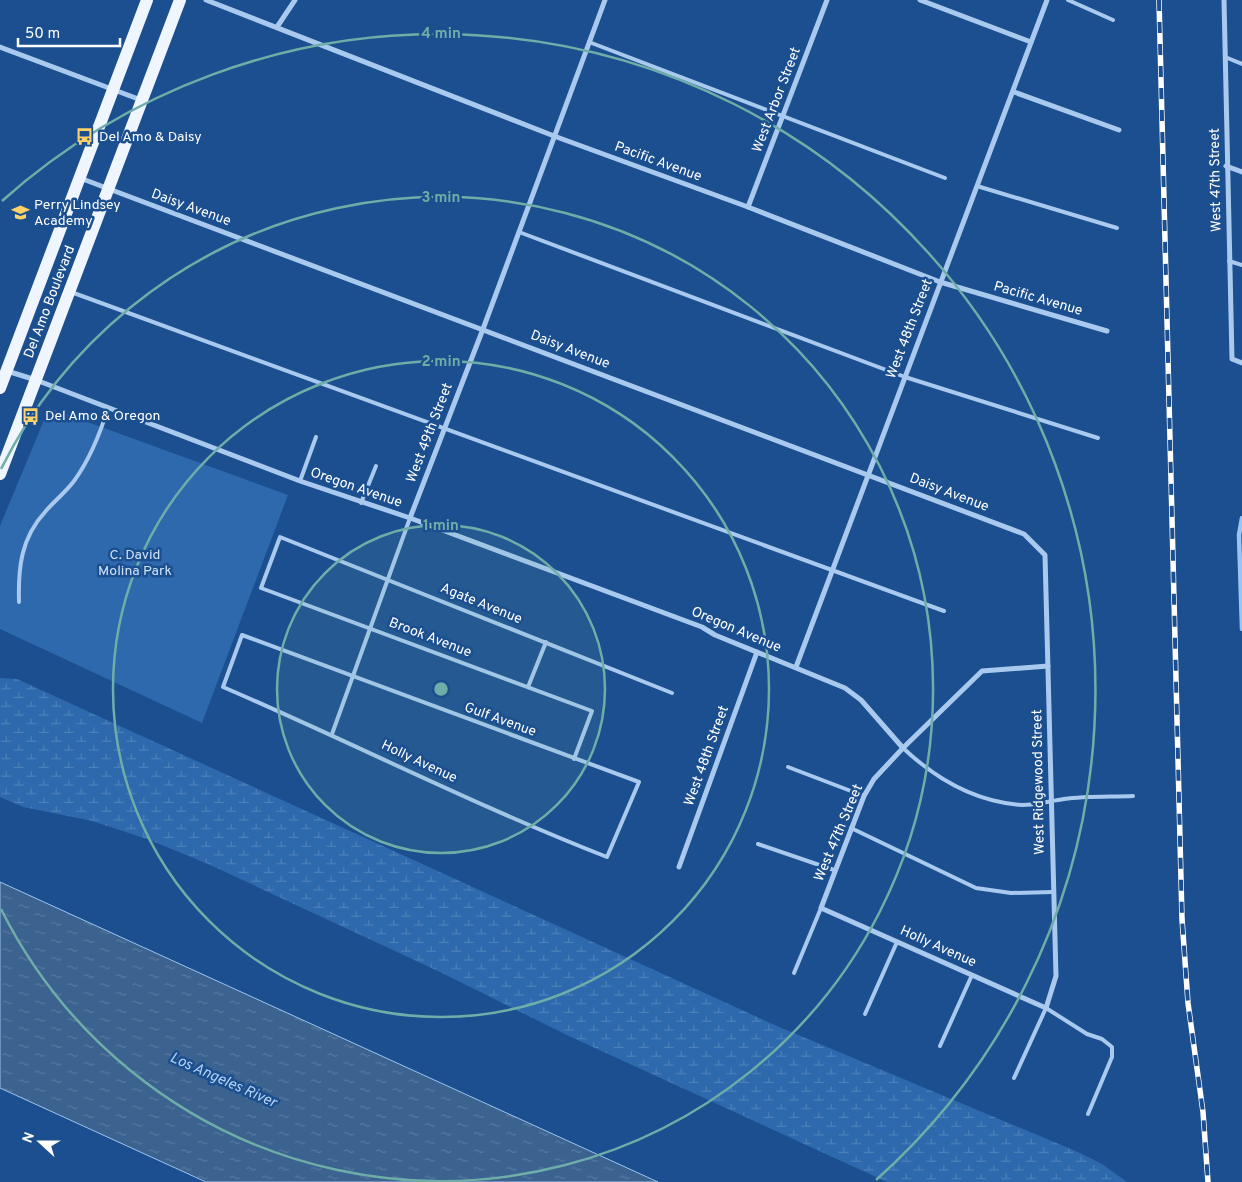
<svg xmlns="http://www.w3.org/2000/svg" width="1242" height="1182" font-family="Overpass,sans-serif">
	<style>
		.wetland { fill: url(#wetland-marsh) }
		.park { fill: #2e69ad }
		.water { fill: url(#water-ripples); stroke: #9cc4f0 }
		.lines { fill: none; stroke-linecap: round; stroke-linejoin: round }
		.stream { stroke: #9cc4f0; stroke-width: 4.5 }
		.lane { stroke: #a9c9ee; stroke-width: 4 }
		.street { stroke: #a9c9ee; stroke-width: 5 }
		.primary { stroke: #f0f6ff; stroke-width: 12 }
		.rail-casing { stroke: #fff; stroke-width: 5.5 }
		.rail { stroke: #1b4f8f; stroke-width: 4; stroke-dasharray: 11; stroke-linecap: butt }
		.ring { fill: none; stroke: #6fada8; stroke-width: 2.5 }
		.labels { text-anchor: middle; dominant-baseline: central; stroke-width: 5; stroke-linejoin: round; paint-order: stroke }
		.street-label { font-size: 14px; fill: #fff; stroke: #1b4f8f }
		.poi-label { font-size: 14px; fill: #fff; stroke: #1b4f8f; text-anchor: start }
		.park-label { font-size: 14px; fill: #cfe3fa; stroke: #1b4f8f }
		.water-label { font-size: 15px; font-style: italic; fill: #b5d3f5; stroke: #1b4f8f }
		.centre { fill: #6fada8; stroke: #1b4f8f; stroke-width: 2.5 }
		.ring-label { font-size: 15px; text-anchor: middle; font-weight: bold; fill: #6fada8; stroke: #1b4f8f; stroke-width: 5; stroke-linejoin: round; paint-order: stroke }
	</style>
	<defs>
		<pattern id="wetland-marsh" width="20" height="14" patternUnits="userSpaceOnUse" patternTransform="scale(1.25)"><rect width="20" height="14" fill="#2e69ad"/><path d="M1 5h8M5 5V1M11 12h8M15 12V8" fill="none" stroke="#4d80b9"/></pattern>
		<pattern id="water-ripples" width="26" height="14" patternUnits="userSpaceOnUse" patternTransform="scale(1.25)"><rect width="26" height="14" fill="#3c6290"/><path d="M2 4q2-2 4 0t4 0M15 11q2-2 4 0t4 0" fill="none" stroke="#597aa1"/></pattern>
	</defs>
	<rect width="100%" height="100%" fill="#1b4f8f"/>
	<path class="wetland" d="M0 678 17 679 777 1026 1078 1152 1102 1164 1127 1182H887L571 1037 440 972 208 864 147 839 92 821 23 807 0 797Z"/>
	<path class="park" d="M49 408 288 495 202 723 0 629V526Z"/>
	<path class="water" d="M0 882 658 1182H206L0 1088Z"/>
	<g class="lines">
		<path class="stream" d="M1242 518 1239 535 1242 629"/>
		<g class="lane">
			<path d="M1068 0 1113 20"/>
			<path d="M589 42 945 178"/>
			<path d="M1225 57 1242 64"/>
			<path d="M977 186 1117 228"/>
			<path d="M519 232 905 377 1098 438"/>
			<path d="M1229 261 1242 265"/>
			<path d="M71 292 944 611"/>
			<path d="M300 481 316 437"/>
			<path d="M361 503 376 466"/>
			<path d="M19 602C18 568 21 538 45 512 54 501 65 493 74 481 90 459 100 434 108 408"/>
			<path d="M242 635 639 782 607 857C476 806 351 742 223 687Z"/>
			<path d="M528 687 546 642"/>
			<path d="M332 734 410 518"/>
			<path d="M903 748C936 779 975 802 1022 805 1036 805 1050 801 1064 799 1086 796 1110 797 1133 796"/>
			<path d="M574 759 592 711 261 588 280 537 672 693"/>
			<path d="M788 767 864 796"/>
			<path d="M851 828 976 888 1011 893 1053 892"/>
			<path d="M758 844 834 870"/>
			<path d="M794 973 821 908"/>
			<path d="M865 1014 897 942"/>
			<path d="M940 1046 972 975"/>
			<path d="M1014 1078 1046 1008 1087 1034 1102 1039 1112 1047V1057L1088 1114"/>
		</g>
		<g class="street">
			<path d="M206 0 554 136 748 207 940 282 1107 331"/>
			<path d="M920 0 1031 42"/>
			<path d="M1224 0 1232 359 1242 363"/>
			<path d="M277 27 295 0"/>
			<path d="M0 47 141 100"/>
			<path d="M1014 92 1119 130"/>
			<path d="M1226 166 1242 172"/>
			<path d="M80 178 1024 534 1045 555 1056 976 1046 1008 821 908 864 796 874 779 903 748"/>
			<path d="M748 207 827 0"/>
			<path d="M7 371 36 380 300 481 410 518 702 627 715 635 845 688 861 700 903 748 982 671 1048 666"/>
			<path d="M410 518 483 329 605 0"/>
			<path d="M796 667 1047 0"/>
			<path d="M679 867 757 652"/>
		</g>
		<g class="primary">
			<path d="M0 388 147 0"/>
			<path d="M0 474 180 0"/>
		</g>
		<defs>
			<path id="rail" d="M1159 0 1182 919 1188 1003 1203 1112 1208 1182"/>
		</defs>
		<use href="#rail" class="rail-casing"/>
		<use href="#rail" class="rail"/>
	</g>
	<circle cx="441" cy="689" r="164" fill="#6fada8" fill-opacity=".12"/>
	<g class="ring">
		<circle cx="441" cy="689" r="164"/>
		<circle cx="441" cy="689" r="328"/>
		<path d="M1 469A492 492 0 1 1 1 909"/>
		<path d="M2 201A656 656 0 1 1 876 1180"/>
	</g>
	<defs>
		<symbol id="bus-bare" viewBox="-9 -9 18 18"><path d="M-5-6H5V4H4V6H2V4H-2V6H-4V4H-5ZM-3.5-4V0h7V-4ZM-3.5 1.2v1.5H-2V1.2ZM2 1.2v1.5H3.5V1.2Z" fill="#ffd166" stroke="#1b4f8f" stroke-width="2.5" paint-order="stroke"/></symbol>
		<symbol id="school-bare" viewBox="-9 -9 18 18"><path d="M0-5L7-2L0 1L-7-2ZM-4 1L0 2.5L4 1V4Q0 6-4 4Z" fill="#ffd166" stroke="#1b4f8f" stroke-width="2.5" paint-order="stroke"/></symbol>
	</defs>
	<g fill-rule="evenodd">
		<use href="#bus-bare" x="72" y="124" width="25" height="25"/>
		<use href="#school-bare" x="8" y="200" width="25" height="25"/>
		<use href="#bus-bare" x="18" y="404" width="25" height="25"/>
	</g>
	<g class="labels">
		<g class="street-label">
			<text transform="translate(777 100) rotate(-69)">West Arbor Street</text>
			<text transform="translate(658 162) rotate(20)">Pacific Avenue</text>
			<text transform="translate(1216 180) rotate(-91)">West 47th Street</text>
			<text transform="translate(191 208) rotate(20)">Daisy Avenue</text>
			<text transform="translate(1038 299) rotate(16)">Pacific Avenue</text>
			<text transform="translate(50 302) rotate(-69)">Del Amo Boulevard</text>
			<text transform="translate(910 329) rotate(-69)">West 48th Street</text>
			<text transform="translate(570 350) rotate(21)">Daisy Avenue</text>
			<text transform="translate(430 433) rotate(-69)">West 49th Street</text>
			<text transform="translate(356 488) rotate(19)">Oregon Avenue</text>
			<text transform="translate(949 493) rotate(21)">Daisy Avenue</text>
			<text transform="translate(481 604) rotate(22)">Agate Avenue</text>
			<text transform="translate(736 630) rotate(23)">Oregon Avenue</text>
			<text transform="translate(430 638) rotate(21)">Brook Avenue</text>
			<text transform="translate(500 720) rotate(20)">Gulf Avenue</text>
			<text transform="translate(707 756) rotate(-70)">West 48th Street</text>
			<text transform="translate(419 762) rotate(25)">Holly Avenue</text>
			<text transform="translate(1039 782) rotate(-91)">West Ridgewood Street</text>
			<text transform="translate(839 833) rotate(-67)">West 47th Street</text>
			<text transform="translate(938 947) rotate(24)">Holly Avenue</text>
		</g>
		<g class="poi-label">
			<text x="99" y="137">Del Amo &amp; Daisy</text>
			<text x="34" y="205">Perry Lindsey<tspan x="34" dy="16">Academy</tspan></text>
			<text x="45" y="416">Del Amo &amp; Oregon</text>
		</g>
		<g class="park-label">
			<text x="135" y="555">C. David<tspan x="135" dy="16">Molina Park</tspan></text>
		</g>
		<g class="water-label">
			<text transform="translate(223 1081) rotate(24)">Los Angeles River</text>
		</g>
	</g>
	<circle cx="441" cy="689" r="8" class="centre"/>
	<g class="ring-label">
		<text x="441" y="38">4 min</text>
		<text x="441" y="202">3 min</text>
		<text x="441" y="366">2 min</text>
		<text x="441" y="530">1 min</text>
	</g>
	<g transform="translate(40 1142) rotate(291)" stroke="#1b4f8f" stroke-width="4" paint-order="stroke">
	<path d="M0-4L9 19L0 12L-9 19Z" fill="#ffffff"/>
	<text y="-8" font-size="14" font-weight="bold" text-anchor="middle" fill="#ffffff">N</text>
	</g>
	<path d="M18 38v8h102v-8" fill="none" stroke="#ffffff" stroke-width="2.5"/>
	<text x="25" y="38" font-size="15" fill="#ffffff" stroke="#1b4f8f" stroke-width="4" paint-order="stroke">50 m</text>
</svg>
